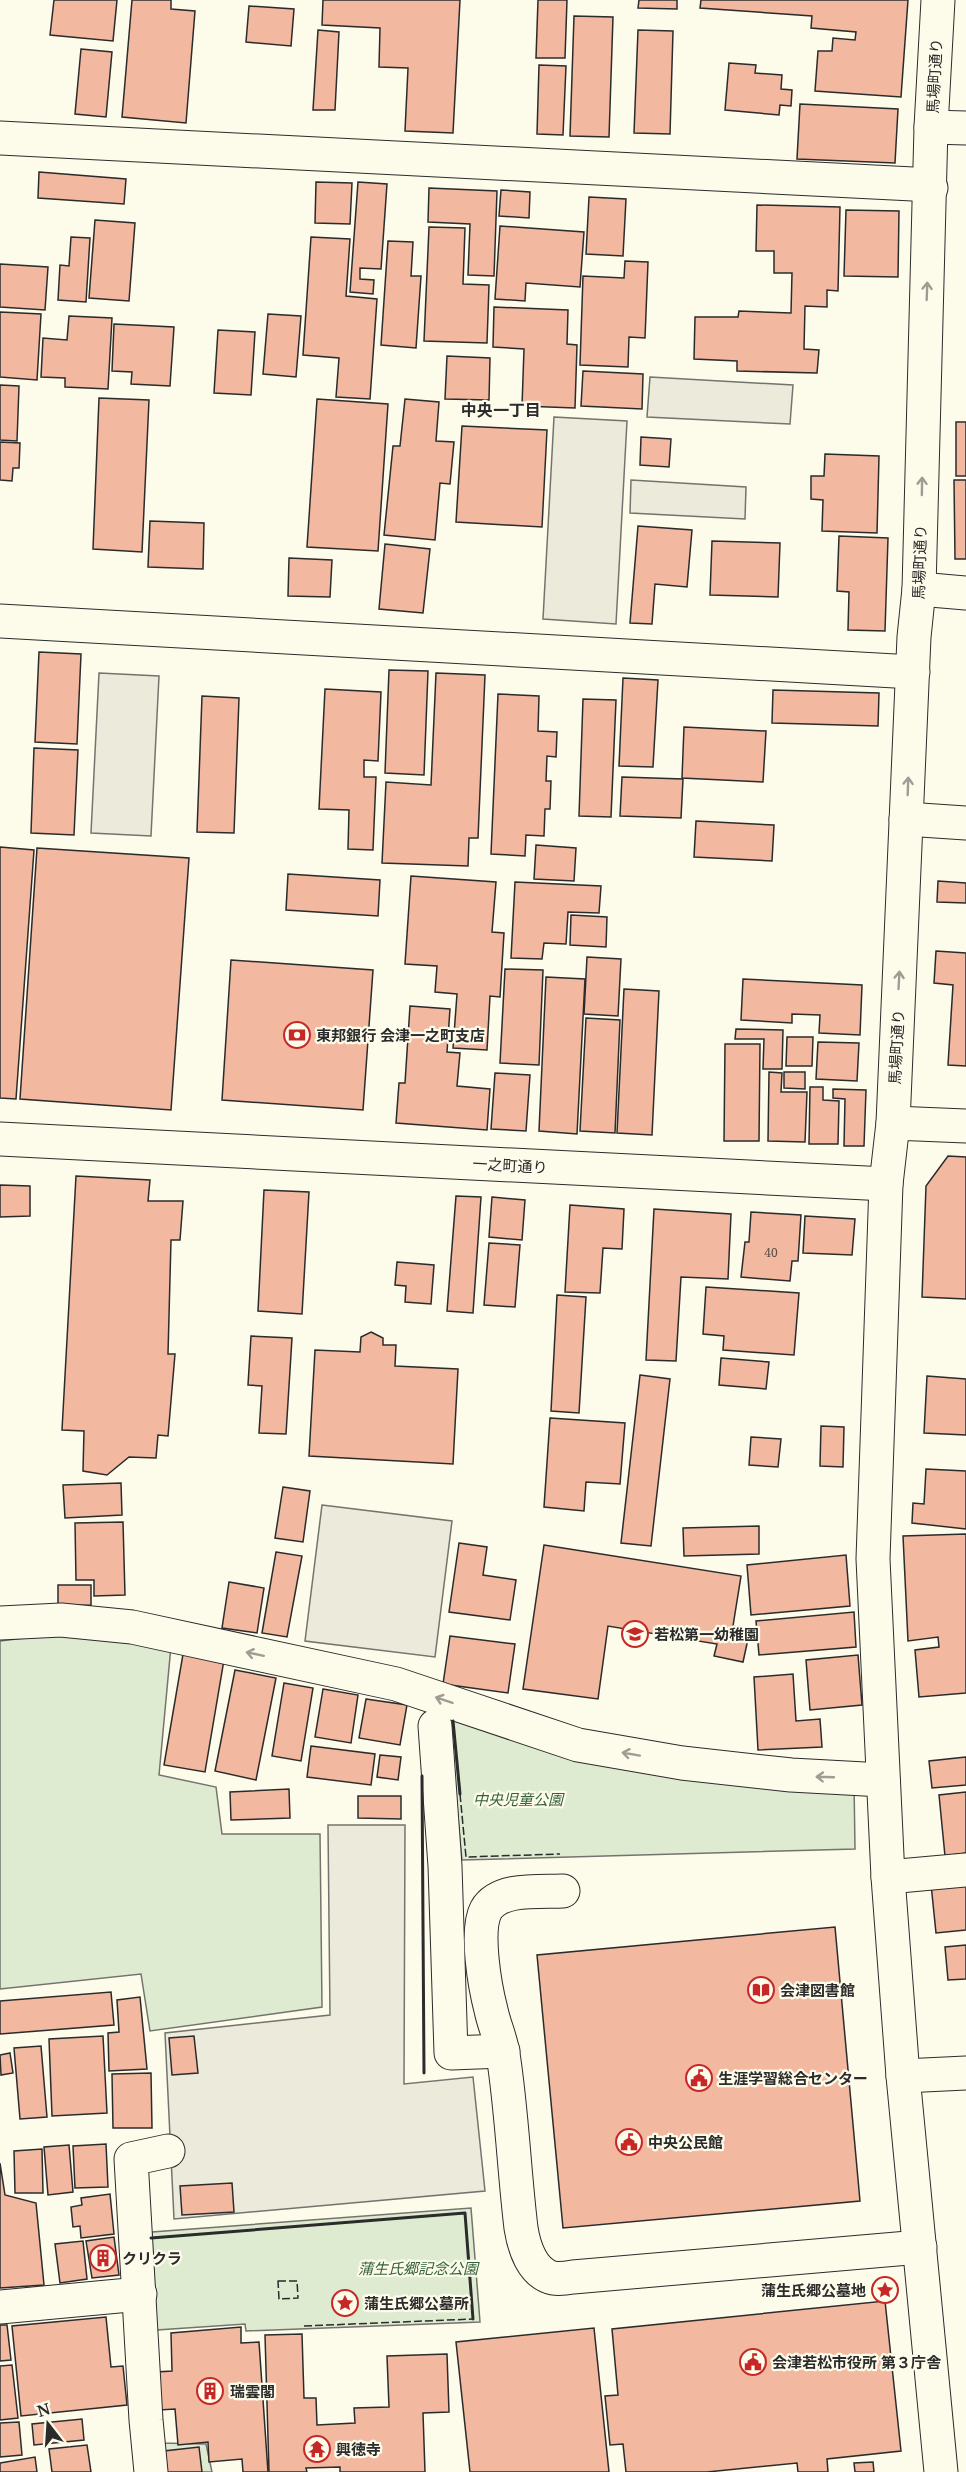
<svg xmlns="http://www.w3.org/2000/svg" width="966" height="2472" font-family="'Noto Serif','Noto Sans JP',serif">
	<style>
		.green { fill: #deebd1; stroke: #74746e; stroke-width: 1.5 }
		.parking { fill: #eceadb; stroke: #74746e; stroke-width: 1.5 }
		.building { fill: #f2b8a0; stroke: #2b2b2b; stroke-width: 1.5 }
		.lines { fill: none; stroke-linecap: round; stroke-linejoin: round }
		.minor-casing { stroke: #2b2b2b; stroke-width: 35 }
		.major-casing { stroke: #2b2b2b; stroke-width: 35 }
		.minor { stroke: #fdfbea; stroke-width: 33 }
		.major { stroke: #fdfbea; stroke-width: 33 }
		.fence { stroke: #2b2b2b; stroke-width: 1.5; stroke-dasharray: 8 3; stroke-linecap: butt }
		.wall { stroke: #2b2b2b; stroke-width: 3 }
		.oneway { stroke: #9e9d94 }
		.labels { text-anchor: middle; dominant-baseline: central; stroke-width: 4.5; stroke-linejoin: round; paint-order: stroke }
		.number-label { font-size: 12px; fill: #5d4e48 }
		.street-label { font-size: 15px; fill: #2b2b2b; stroke: #fdfbea }
		.poi-label { font-size: 15px; font-weight: bold; fill: #2b2b2b; stroke: #fdfbea; text-anchor: start }
		.park-label { font-size: 15px; font-style: italic; fill: #34623c; stroke: #fdfbea }
		.neighbourhood-label { font-size: 16px; font-weight: bold; fill: #2b2b2b; stroke: #fdfbea }
	</style>
	<rect width="100%" height="100%" fill="#fdfbea"/>
	<g class="green">
		<path d="M50 1635 171 1646 159 1775 216 1787 222 1834H320L322 2007 150 2031 141 1974 0 1989V1641Z"/>
		<path d="M448 1716 854 1782 855 1849 462 1860Z"/>
		<path d="M471 2208 480 2322 246 2331 245 2324 157 2330 160 2443 206 2444 212 2472H158L152 2232Z"/>
	</g>
	<g class="parking">
		<path d="M650 377 793 385 790 424 647 417Z"/>
		<path d="M554 417 627 421 616 624 543 619Z"/>
		<path d="M631 480 746 487 745 519 630 513Z"/>
		<path d="M99 673 159 676 151 836 91 833Z"/>
		<path d="M322 1505 452 1521 435 1657 305 1641Z"/>
		<path d="M328 1825H405L404 2084 473 2077 485 2191 174 2219 165 2033 330 2015Z"/>
	</g>
	<g class="building">
		<path d="M54 0H117L113 41 50 35Z"/>
		<path d="M132 0H171V9L195 11 186 123 122 117Z"/>
		<path d="M323 0H460L453 133 405 131 408 68 379 67 380 28 322 25Z"/>
		<path d="M538 0H567L565 58H536Z"/>
		<path d="M639 0H677V9L638 8Z"/>
		<path d="M701 0H908L901 97 815 91 818 51H832L833 38 855 40 856 32 811 28 812 16 700 8Z"/>
		<path d="M249 6 294 9 291 46 246 42Z"/>
		<path d="M574 16 613 17 609 137 570 136Z"/>
		<path d="M318 30 339 32 335 110H313Z"/>
		<path d="M638 30 673 31 670 134 634 133Z"/>
		<path d="M81 49 112 52 106 117 75 114Z"/>
		<path d="M729 63 756 65 755 73 782 75 781 89 792 90 791 106 780 105 779 115 725 110Z"/>
		<path d="M539 65 566 66 563 135 537 134Z"/>
		<path d="M800 104 898 109 895 163 797 159Z"/>
		<path d="M39 172 126 179 124 204 38 198Z"/>
		<path d="M316 182 352 183 350 224 315 223Z"/>
		<path d="M358 182 387 184 381 269 360 268V279L374 280 373 294 350 292Z"/>
		<path d="M429 188 497 191 494 276 468 275 470 224 428 222Z"/>
		<path d="M501 190 530 192 529 218 499 216Z"/>
		<path d="M589 197 626 199 623 256 586 254Z"/>
		<path d="M757 205 840 207 838 291 827 290V307L805 306 804 349 819 350 817 373 737 371V361L694 359 695 317H738L739 311 791 313 792 273H774V251H756Z"/>
		<path d="M846 210 899 211 898 277 844 276Z"/>
		<path d="M95 220 135 223 129 301 89 298Z"/>
		<path d="M500 226 584 232 580 287 526 283 525 301 495 299Z"/>
		<path d="M429 227 465 228 463 284 489 285 487 343 424 341Z"/>
		<path d="M71 237 90 238 86 302 58 300 60 265 69 266Z"/>
		<path d="M311 237 350 239 346 296 377 299 370 399 336 397 339 358 303 355Z"/>
		<path d="M388 241 413 242 411 276H421L416 348 381 345Z"/>
		<path d="M625 261 648 262 645 338 629 337 628 367 580 365 583 276 624 278Z"/>
		<path d="M0 264 48 267 45 310 0 307Z"/>
		<path d="M494 307 568 310 567 344 577 345 575 408 522 406 524 349 493 347Z"/>
		<path d="M0 312 41 314 37 380 0 377Z"/>
		<path d="M268 314 301 316 296 377 263 374Z"/>
		<path d="M69 316 112 318 108 389 65 387V378L41 377 43 338 67 340Z"/>
		<path d="M114 324 174 327 170 386 131 384 132 372 112 371Z"/>
		<path d="M218 330 255 332 251 395 214 393Z"/>
		<path d="M447 356 490 358 489 400 445 399Z"/>
		<path d="M583 371 643 374 642 409 581 406Z"/>
		<path d="M0 385 19 386 17 441 0 440Z"/>
		<path d="M99 398 149 400 142 552 93 549Z"/>
		<path d="M317 399 388 404 378 551 307 547Z"/>
		<path d="M405 399 439 402 436 441 454 442 450 484 440 483 435 540 384 535 393 446H400Z"/>
		<rect x="956" y="422" width="10" height="54"/>
		<path d="M462 426 547 430 542 527 456 522Z"/>
		<path d="M641 437 671 439 669 467 640 465Z"/>
		<path d="M0 442 20 443 19 468H13L12 481 0 480Z"/>
		<path d="M825 454 879 456 877 533 822 531 823 500 811 499V476H824Z"/>
		<path d="M954 480H966V559H955Z"/>
		<path d="M150 521 204 523 203 569 148 567Z"/>
		<path d="M638 526 692 530 687 587 655 584 652 624 630 623Z"/>
		<path d="M839 536 888 538 885 631 848 630 849 592 837 591Z"/>
		<path d="M712 541 780 543 778 597 710 595Z"/>
		<path d="M385 544 430 549 423 613 379 609Z"/>
		<path d="M289 558 332 560 330 597 288 596Z"/>
		<path d="M39 652 81 654 77 744 35 742Z"/>
		<path d="M389 670 428 671 424 775 385 773Z"/>
		<path d="M436 673 485 675 478 838H469L468 866 382 863 386 782 431 785Z"/>
		<path d="M623 678 658 680 653 767 619 766Z"/>
		<path d="M325 689 381 692 378 761 364 760V777H376L373 850 348 849 349 810 319 809Z"/>
		<path d="M773 690 879 693 878 726 772 723Z"/>
		<path d="M498 694 539 696 538 731 557 732 556 757 547 756 546 781H551L550 809H545L544 836 526 835 525 856 491 854Z"/>
		<path d="M202 696 239 698 234 833 197 832Z"/>
		<path d="M583 699 616 700 611 817 579 816Z"/>
		<path d="M684 727 766 731 763 782 682 778Z"/>
		<path d="M34 748 78 750 74 835 31 833Z"/>
		<path d="M622 777 683 779 681 818 620 816Z"/>
		<path d="M696 821 774 825 772 861 694 857Z"/>
		<path d="M536 845 576 848 574 881 534 879Z"/>
		<path d="M0 847 34 850 16 1099 0 1098Z"/>
		<path d="M37 848 189 858 171 1110 20 1099Z"/>
		<path d="M288 874 380 880 378 916 286 910Z"/>
		<path d="M411 876 496 882 492 932 504 933 500 997 490 996 487 1050 453 1048 457 994 435 992 437 966 405 964Z"/>
		<path d="M938 881 966 883V903L937 902Z"/>
		<path d="M515 882 601 886 599 913 568 912 566 944 544 943 542 959 511 958Z"/>
		<path d="M571 915 607 917 606 947 570 945Z"/>
		<path d="M936 951 966 953V1066L948 1065 953 985 934 983Z"/>
		<path d="M587 957 621 959 618 1016 584 1014Z"/>
		<path d="M231 960 373 970 363 1110 222 1100Z"/>
		<path d="M505 969 543 970 539 1065 500 1063Z"/>
		<path d="M546 977 585 979 577 1134 539 1131Z"/>
		<path d="M743 979 862 985 860 1035 819 1033 820 1015 792 1014V1023L741 1020Z"/>
		<path d="M624 989 659 991 652 1135 617 1133Z"/>
		<path d="M410 1006 450 1009 447 1052 460 1053 457 1086 490 1089 487 1130 396 1123 399 1083H405Z"/>
		<path d="M586 1018 620 1020 615 1133 580 1131Z"/>
		<path d="M736 1029 783 1030 782 1069H763L764 1039H735Z"/>
		<path d="M787 1037H813L812 1066H786Z"/>
		<path d="M818 1042 859 1043 857 1081 816 1079Z"/>
		<path d="M725 1044H760L759 1141H724Z"/>
		<path d="M769 1072 782 1073 781 1092H807L805 1142 768 1141Z"/>
		<path d="M784 1072H805V1089L784 1088Z"/>
		<path d="M495 1073 530 1075 526 1131 491 1129Z"/>
		<path d="M810 1087H823V1100L839 1101 838 1144H809Z"/>
		<path d="M833 1089 866 1090 864 1146H844L845 1099 833 1098Z"/>
		<path d="M948 1156 966 1157V1299L922 1297 926 1186Z"/>
		<path d="M76 1176 150 1180 148 1201H183L180 1240H171L168 1354H175L168 1436 158 1435 156 1458 129 1457 107 1475 83 1471 84 1431 62 1430Z"/>
		<path d="M0 1185 30 1186V1216L0 1217Z"/>
		<path d="M264 1190 309 1192 302 1314 258 1311Z"/>
		<path d="M456 1196 481 1197 473 1313 447 1311Z"/>
		<path d="M492 1197 525 1200 522 1240 489 1237Z"/>
		<path d="M570 1205 624 1209 622 1249 603 1248 600 1293 565 1292Z"/>
		<path d="M654 1209 731 1214 728 1279 681 1277 676 1361 646 1360Z"/>
		<path d="M751 1212 801 1215 798 1261H792L790 1281 741 1277 745 1242H749Z"/>
		<path d="M805 1216 855 1219 852 1255 803 1253Z"/>
		<path d="M489 1243 520 1245 515 1307 484 1305Z"/>
		<path d="M397 1262 434 1265 431 1304 405 1302 406 1286 395 1285Z"/>
		<path d="M706 1287 799 1293 794 1355 723 1350 724 1336 703 1334Z"/>
		<path d="M557 1295 586 1297 579 1413 551 1411Z"/>
		<path d="M371 1332 383 1338V1345H396L395 1366 458 1369 453 1464 309 1456 315 1350 360 1352 361 1337Z"/>
		<path d="M251 1336 292 1338 286 1434 259 1433 262 1386 248 1385Z"/>
		<path d="M721 1358 769 1362 766 1389 719 1385Z"/>
		<path d="M640 1375 670 1379 651 1546 621 1543Z"/>
		<path d="M927 1376 966 1379V1435L924 1433Z"/>
		<path d="M550 1418 625 1423 620 1484 586 1482 584 1511 544 1507Z"/>
		<path d="M821 1426 844 1427 843 1467 820 1466Z"/>
		<path d="M751 1437 781 1439 778 1467 749 1465Z"/>
		<path d="M926 1469 966 1471V1529L912 1523 913 1503 924 1504Z"/>
		<path d="M121 1483 122 1515 65 1518 63 1485Z"/>
		<path d="M283 1487 310 1491 303 1542 275 1538Z"/>
		<path d="M123 1522 125 1595 94 1596V1580H76L75 1523Z"/>
		<path d="M759 1526V1554L684 1556 683 1528Z"/>
		<path d="M966 1534V1693L919 1697 915 1650 939 1647 938 1637 908 1641 903 1536Z"/>
		<path d="M459 1543 487 1547 483 1575 516 1580 510 1620 449 1612Z"/>
		<path d="M544 1545 741 1576 733 1626 750 1630 743 1662 714 1656 717 1644 608 1626 598 1699 523 1689Z"/>
		<path d="M276 1552 302 1556 287 1637 262 1633Z"/>
		<path d="M846 1555 850 1606 751 1615 747 1565Z"/>
		<path d="M229 1582 264 1588 257 1633 222 1628Z"/>
		<path d="M58 1585H91V1605L58 1606Z"/>
		<path d="M854 1612 856 1647 759 1655 756 1621Z"/>
		<path d="M450 1636 515 1644 508 1693 443 1684Z"/>
		<path d="M183 1654 224 1660 205 1772 164 1765Z"/>
		<path d="M858 1655 862 1705 810 1710 806 1660Z"/>
		<path d="M235 1670 276 1678 256 1780 215 1771Z"/>
		<path d="M793 1674 796 1721 820 1719 822 1747 758 1750 754 1677Z"/>
		<path d="M284 1683 313 1688 301 1761 272 1756Z"/>
		<path d="M323 1689 358 1695 351 1743 315 1737Z"/>
		<path d="M366 1699 407 1705 400 1745 359 1738Z"/>
		<path d="M311 1746 375 1754 371 1785 307 1777Z"/>
		<path d="M380 1755 401 1757 398 1780 377 1777Z"/>
		<path d="M966 1757V1785L932 1788 929 1761Z"/>
		<path d="M289 1789 290 1818 231 1820 230 1792Z"/>
		<path d="M966 1792V1853L945 1856 939 1795Z"/>
		<path d="M358 1796H401V1819L358 1818Z"/>
		<path d="M966 1881V1930L936 1933 931 1884Z"/>
		<path d="M835 1927 860 2201 563 2228 537 1955Z"/>
		<path d="M966 1945V1979L948 1980 945 1947Z"/>
		<path d="M111 1992 114 2025 0 2034V2001Z"/>
		<path d="M140 1997 147 2069 109 2071 108 2033 119 2032 117 2000Z"/>
		<path d="M103 2036 107 2113 52 2116 49 2039Z"/>
		<path d="M194 2036 198 2073 172 2075 169 2038Z"/>
		<path d="M41 2046 47 2117 20 2119 14 2048Z"/>
		<path d="M10 2053 13 2073 1 2075 0 2055Z"/>
		<path d="M151 2073 152 2128H113L112 2074Z"/>
		<path d="M106 2144 108 2187 75 2188 73 2146Z"/>
		<path d="M69 2145 73 2192 48 2195 44 2147Z"/>
		<path d="M42 2149 43 2193H15L14 2151Z"/>
		<path d="M0 2163 5 2195 36 2203 44 2285 0 2288Z"/>
		<path d="M232 2183 234 2212 182 2215 180 2186Z"/>
		<path d="M110 2194 114 2234 81 2238 80 2226 73 2227 71 2207 82 2205 81 2198Z"/>
		<path d="M114 2237 119 2275 92 2278 86 2241Z"/>
		<path d="M83 2241 87 2279 60 2283 55 2244Z"/>
		<path d="M885 2301 901 2451 827 2459 828 2472H798L797 2463 707 2472H626L623 2444 610 2445 605 2396 618 2395 612 2329Z"/>
		<path d="M106 2317 111 2367 123 2366 127 2405 21 2416 12 2326Z"/>
		<path d="M0 2325H7L11 2360 0 2361Z"/>
		<path d="M241 2327V2343L259 2342 268 2472H243L242 2459 209 2462 208 2442 178 2445 175 2409 159 2410 156 2372 172 2371 171 2333Z"/>
		<path d="M594 2328 609 2472H470L456 2342Z"/>
		<path d="M302 2334 304 2398H316L317 2425 355 2423 354 2408 389 2407 387 2356 447 2354 449 2412 423 2413 425 2472H340V2467L306 2468 307 2472H269L265 2335Z"/>
		<path d="M12 2365 18 2418 0 2420V2366Z"/>
		<path d="M82 2419 84 2440 34 2445 32 2424Z"/>
		<path d="M19 2422 22 2455 0 2457V2423Z"/>
		<path d="M87 2445 91 2472H52L49 2449Z"/>
		<path d="M199 2447 202 2472H167L164 2451Z"/>
		<path d="M35 2457 37 2472H0V2463Z"/>
		<path d="M873 2462 874 2472H855L854 2463Z"/>
	</g>
	<g class="lines">
		<defs>
			<g id="minor">
				<path d="M931 127 966 128"/>
				<path d="M0 138 913 184 931 188"/>
				<path d="M919 589 966 593"/>
				<path d="M0 621 913 672"/>
				<path d="M906 819 966 823"/>
				<path d="M893 1123 914 637 919 589 931 127 938 0"/>
				<path d="M886 1184 873 1559 888 1877 903 2076 941 2472"/>
				<path d="M0 1623 61 1620 132 1627 396 1684 578 1745 682 1763 791 1775 883 1780"/>
				<path d="M435 1726 445 1866 451 2053 503 2051"/>
				<path d="M888 1877 966 1870"/>
				<path d="M563 1891C541 1892 499 1887 486 1910 475 1931 485 1987 491 2010 494 2025 501 2039 503 2054 512 2112 514 2170 521 2228 524 2247 532 2273 553 2278 559 2279 567 2278 573 2277L920 2247"/>
				<path d="M903 2076 966 2073"/>
				<path d="M0 2307 140 2294"/>
				<path d="M151 2472 146 2420 131 2159 168 2151"/>
			</g>
			<path id="major" d="M0 1139 886 1184 893 1123 966 1126"/>
		</defs>
		<use href="#minor" class="minor-casing"/>
		<use href="#major" class="major-casing"/>
		<use href="#minor" class="minor"/>
		<use href="#major" class="major"/>
		<g class="fence">
			<path d="M460 1794 466 1857 560 1854"/>
			<path d="M278 2281H297L298 2298 279 2299Z"/>
			<path d="M337 2296H353L352 2310H337Z"/>
			<path d="M304 2326 473 2319"/>
		</g>
		<g class="wall">
			<path d="M453 1721 460 1794"/>
			<path d="M422 1776 424 2073"/>
			<path d="M151 2238 465 2213 473 2319"/>
		</g>
	</g>
	<defs><path id="oneway-shaft" d="M-6 0H5M1.5-3L5.5 0L1.5 3" fill="none" stroke-width="1.6" stroke-linecap="round" stroke-linejoin="round" transform="scale(1.5)"/></defs>
	<g class="oneway">
		<use href="#oneway-shaft" transform="translate(927 291) rotate(-88)"/>
		<use href="#oneway-shaft" transform="translate(922 486) rotate(-89)"/>
		<use href="#oneway-shaft" transform="translate(908 786) rotate(-88)"/>
		<use href="#oneway-shaft" transform="translate(899 980) rotate(-87)"/>
		<use href="#oneway-shaft" transform="translate(255 1654) rotate(-168)"/>
		<use href="#oneway-shaft" transform="translate(444 1700) rotate(-161)"/>
		<use href="#oneway-shaft" transform="translate(631 1754) rotate(-170)"/>
		<use href="#oneway-shaft" transform="translate(825 1777) rotate(-178)"/>
	</g>
	<defs>
		<symbol id="bank-ring" viewBox="-11 -11 22 22"><circle r="9.5" fill="#fdfbea" stroke="#c62828" stroke-width="1.5"/><path d="M-6-4H6V4H-6ZM0-2.3a2.3 2.3 0 1 0 0 4.6a2.3 2.3 0 1 0 0-4.6Z" fill="#c62828"/></symbol>
		<symbol id="school-ring" viewBox="-11 -11 22 22"><circle r="9.5" fill="#fdfbea" stroke="#c62828" stroke-width="1.5"/><path d="M0-5L7-2L0 1L-7-2ZM-4 1L0 2.5L4 1V4Q0 6-4 4Z" fill="#c62828"/></symbol>
		<symbol id="library-ring" viewBox="-11 -11 22 22"><circle r="9.5" fill="#fdfbea" stroke="#c62828" stroke-width="1.5"/><path d="M-6-4Q-3-5.5-.7-3.5V5Q-3 3-6 4ZM6-4Q3-5.5 .7-3.5V5Q3 3 6 4Z" fill="#c62828"/></symbol>
		<symbol id="civic-ring" viewBox="-11 -11 22 22"><circle r="9.5" fill="#fdfbea" stroke="#c62828" stroke-width="1.5"/><path d="M-.6-6.5H3V-4.5H.6V-3L4-1V1h2V6H-6V1h2V-1L-.6-3ZM-1.2 2.5V6h2.4V2.5Z" fill="#c62828"/></symbol>
		<symbol id="building-ring" viewBox="-11 -11 22 22"><circle r="9.5" fill="#fdfbea" stroke="#c62828" stroke-width="1.5"/><path d="M-4-6H4V6H1V3H-1V6H-4ZM-2.5-4.3h1.7v1.8h-1.7ZM.8-4.3h1.7v1.8H.8ZM-2.5-1h1.7V.8h-1.7ZM.8-1h1.7V.8H.8Z" fill="#c62828"/></symbol>
		<symbol id="sight-ring" viewBox="-11 -11 22 22"><circle r="9.5" fill="#fdfbea" stroke="#c62828" stroke-width="1.5"/><path d="M0-6L1.8-2.2L6-1.7L2.9 1.2L3.7 5.4L0 3.3L-3.7 5.4L-2.9 1.2L-6-1.7L-1.8-2.2Z" fill="#c62828"/></symbol>
		<symbol id="temple-ring" viewBox="-11 -11 22 22"><circle r="9.5" fill="#fdfbea" stroke="#c62828" stroke-width="1.5"/><path d="M0-6L5-2H3V0L6.5 2.5H4V6H1.5V3h-3V6H-4V2.5H-6.5L-3 0V-2H-5Z" fill="#c62828"/></symbol>
	</defs>
	<g fill-rule="evenodd">
		<use href="#bank-ring" x="282" y="1020" width="30" height="30"/>
		<use href="#school-ring" x="620" y="1619" width="30" height="30"/>
		<use href="#library-ring" x="746" y="1975" width="30" height="30"/>
		<use href="#civic-ring" x="684" y="2063" width="30" height="30"/>
		<use href="#civic-ring" x="614" y="2127" width="30" height="30"/>
		<use href="#building-ring" x="88" y="2243" width="30" height="30"/>
		<use href="#sight-ring" x="870" y="2275" width="30" height="30"/>
		<use href="#sight-ring" x="330" y="2288" width="30" height="30"/>
		<use href="#civic-ring" x="738" y="2347" width="30" height="30"/>
		<use href="#building-ring" x="195" y="2376" width="30" height="30"/>
		<use href="#temple-ring" x="302" y="2434" width="30" height="30"/>
	</g>
	<g class="labels">
		<g class="number-label">
			<text x="771" y="1252">40</text>
		</g>
		<g class="street-label">
			<text transform="translate(934 76) rotate(-87)">馬場町通り</text>
			<text transform="translate(919 562) rotate(-88)">馬場町通り</text>
			<text transform="translate(896 1047) rotate(-87)">馬場町通り</text>
			<text transform="translate(510 1165) rotate(3)">一之町通り</text>
		</g>
		<g class="poi-label">
			<text x="316" y="1035">東邦銀行 会津一之町支店</text>
			<text x="654" y="1634">若松第一幼稚園</text>
			<text x="780" y="1990">会津図書館</text>
			<text x="718" y="2078">生涯学習総合センター</text>
			<text x="648" y="2142">中央公民館</text>
			<text x="122" y="2258">クリクラ</text>
			<text x="866" y="2290" text-anchor="end">蒲生氏郷公墓地</text>
			<text x="364" y="2303">蒲生氏郷公墓所</text>
			<text x="772" y="2362">会津若松市役所 第３庁舎</text>
			<text x="230" y="2391">瑞雲閣</text>
			<text x="336" y="2449">興徳寺</text>
		</g>
		<g class="park-label">
			<text x="518" y="1799">中央児童公園</text>
			<text x="418" y="2268">蒲生氏郷記念公園</text>
		</g>
		<g class="neighbourhood-label">
			<text x="501" y="410">中央一丁目</text>
		</g>
	</g>
	<g transform="translate(48 2424) rotate(343)" stroke="#fdfbea" stroke-width="4.5" paint-order="stroke">
	<path d="M0-4.5L10 22L0 15L-10 22Z" fill="#2b2b2b"/>
	<text y="-9" font-size="16" font-weight="bold" text-anchor="middle" fill="#2b2b2b">N</text>
	</g>
</svg>
